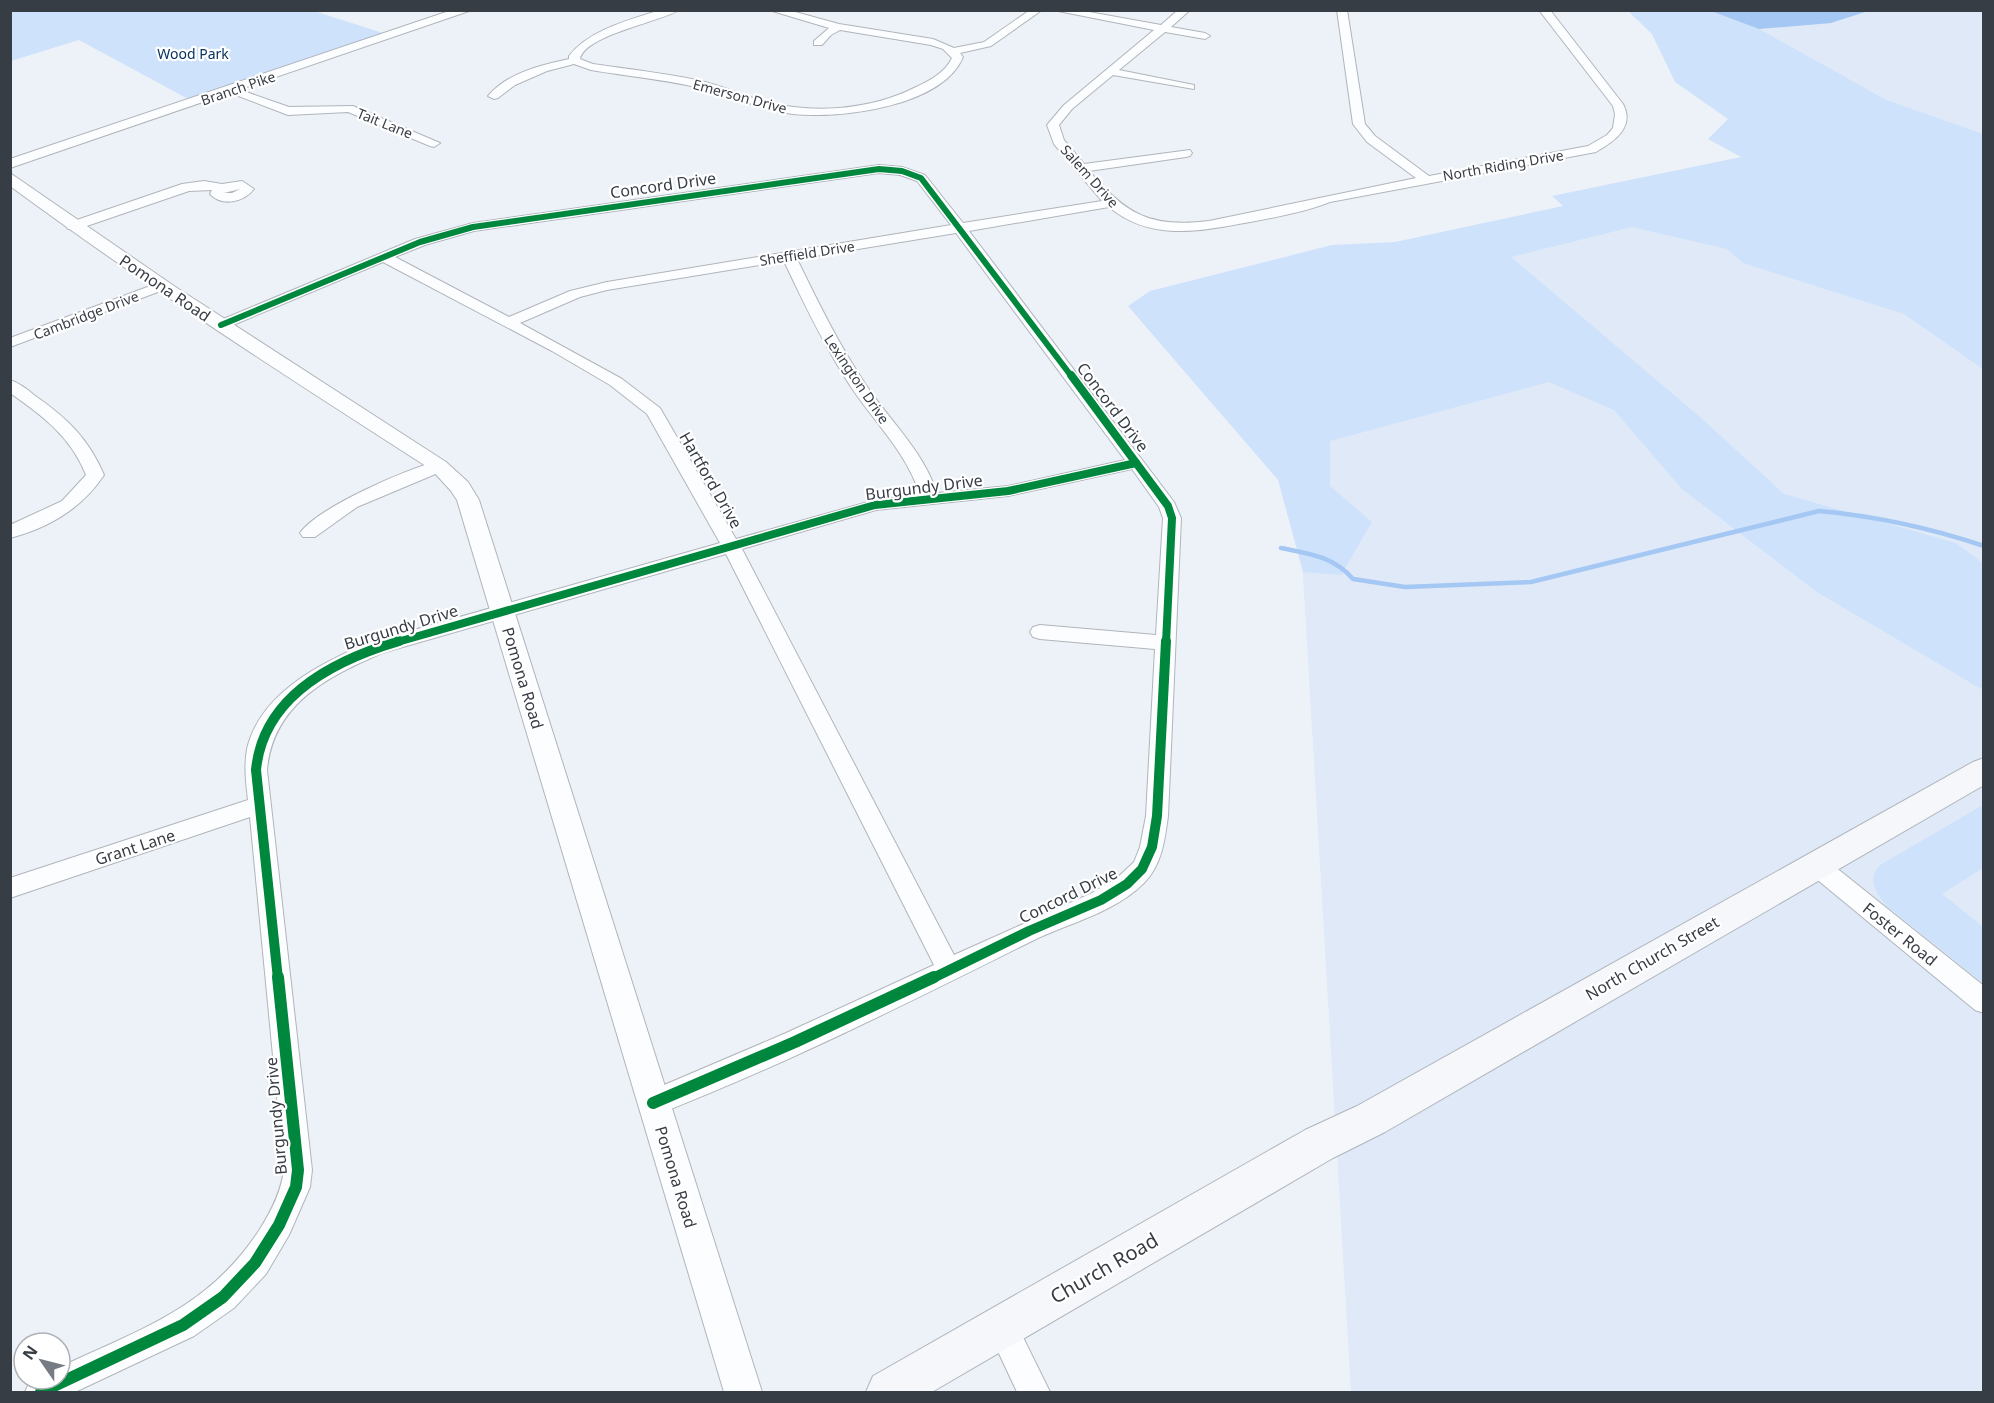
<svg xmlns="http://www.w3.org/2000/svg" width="1994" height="1403" font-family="'Noto Sans',sans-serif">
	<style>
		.built { fill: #dfe9f7 }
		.green { fill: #cee2fb }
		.water { fill: #a4c7f3 }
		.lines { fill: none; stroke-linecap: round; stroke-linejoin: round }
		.stream { stroke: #a4c7f3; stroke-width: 4.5 }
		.minor-casing { stroke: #b0b5bc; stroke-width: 2 }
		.tertiary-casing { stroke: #b0b5bc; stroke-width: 2 }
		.secondary-casing { stroke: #b0b5bc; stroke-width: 2 }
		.minor { fill: #fcfdfe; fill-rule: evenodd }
		.tertiary { fill: #fcfdfe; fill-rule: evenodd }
		.secondary { fill: #f5f7fb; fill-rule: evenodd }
		.cycleway-far3-casing { stroke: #fff; stroke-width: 8 }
		.cycleway-far2-casing { stroke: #fff; stroke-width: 10 }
		.cycleway-far1-casing { stroke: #fff; stroke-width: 14 }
		.cycleway-casing { stroke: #fff; stroke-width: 16 }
		.cycleway-far3 { stroke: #00873e; stroke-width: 6 }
		.cycleway-far2 { stroke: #00873e; stroke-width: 8 }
		.cycleway-far1 { stroke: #00873e; stroke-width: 10 }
		.cycleway { stroke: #00873e; stroke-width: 12 }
		.labels { text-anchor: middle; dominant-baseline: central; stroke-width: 4.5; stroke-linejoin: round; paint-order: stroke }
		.far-park-label { font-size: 14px; fill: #073261; stroke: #fff }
		.far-street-label { font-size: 14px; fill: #373d45; stroke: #fff }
		.street-label { font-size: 16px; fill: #373d45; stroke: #fff }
		.near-street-label { font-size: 20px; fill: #373d45; stroke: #fff }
	</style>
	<rect width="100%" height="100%" fill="#edf2f8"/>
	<path class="built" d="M1670 11H1983V1392H1351L1285 269 1708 176 1817 133Z"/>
	<g class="green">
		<path d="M11 11H314L386 34 190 100 79 40 11 61Z"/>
		<path d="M1628 11H1711L1759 29 1886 100 1983 134V369L1904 314 1743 263 1727 249 1632 227 1511 257 1700 417 1784 494 1956 543 1983 563V690L1817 592 1682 489 1614 410 1549 382 1330 441V486L1372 522 1341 575 1303 572 1278 480 1128 306 1150 291 1332 245 1395 242 1563 206 1552 196 1741 157 1708 139 1728 119 1675 82 1652 34Z"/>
		<path d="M1983 805V868L1942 894 1983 927V983L1888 907C1876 894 1865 877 1882 864Z"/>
	</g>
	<path class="water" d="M1711 11H1868L1831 23 1759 29Z"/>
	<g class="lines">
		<path class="stream" d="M1281 548C1310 554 1333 556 1353 579L1405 587 1531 582 1819 511C1875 516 1930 528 1984 546"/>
		<defs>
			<g id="minor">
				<path d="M660 10H679C660 22 585 35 580 59L593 64C628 69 663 73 697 80 721 85 743 96 767 102 814 114 870 110 914 88 929 81 945 73 952 58L943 49 931 45 840 30 831 35 822 45H814V41L829 28 769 10H788L839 24 933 39 954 48 984 42 1030 10H1042L991 46 960 53 963 57C942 107 840 119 793 114 759 110 729 94 696 87 661 79 626 76 591 70L574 64 547 71 515 85 498 98 494 99 488 96C507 73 541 65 569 59V56C589 30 629 20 660 10Z"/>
				<path d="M1053 10H1078L1161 25 1178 10H1190L1171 27 1205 33 1210 36 1205 39 1165 32 1119 70 1194 85V89L1113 75 1072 109 1059 125 1064 140 1084 164 1190 150 1192 153 1190 156 1186 157 1089 171C1126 215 1151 228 1209 221L1416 178 1367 142 1353 124 1337 10H1347L1365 124 1375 136 1429 176 1588 146 1607 135 1613 128 1615 114 1613 106 1539 10H1550L1623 104C1635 127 1615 141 1596 152L1330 202C1304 212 1277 217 1250 222 1201 231 1151 242 1109 207L969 231 1174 502 1181 518 1168 816C1165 839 1162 865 1144 883 1114 913 1069 923 1032 941 908 1003 782 1066 653 1116L643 1112 639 1103 643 1094 786 1033 934 965 726 554 382 653C327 677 273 704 267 770L312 1170 310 1187 289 1235 266 1274 234 1308 194 1336 75 1392H25L30 1381 60 1379V1367C141 1329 209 1308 260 1229 272 1210 281 1192 284 1170L250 817 10 898V878L248 800C246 783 244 766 247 749 260 693 321 663 368 643L720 543 647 414 610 385 552 351 383 262 226 328H216L213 325 216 322 415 239 473 223 879 165 902 167 925 175 963 223 1102 201 1054 144 1047 125 1064 105 1154 30ZM879 173 900 175 917 181 951 225 607 282 570 291 509 317 395 257 425 245 474 231ZM956 233 1125 460 1008 486 937 493C923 451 890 421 866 385 839 345 818 302 797 259ZM784 261C804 304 825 347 851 387 875 423 907 453 920 495L875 500 736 539 660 408 622 379 520 323 580 297 607 290ZM1132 469 1159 507 1163 518 1156 635 1040 625 1033 627 1030 632 1033 637 1040 639 1155 649 1146 816 1140 847 1134 862 1118 877 1092 893 954 955 742 549 876 510 1008 496Z"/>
				<path d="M232 87 289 107 353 106 440 143 434 147 430 146 348 112 288 115 228 92V88Z"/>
				<path d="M204 181 222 184 242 181 254 189C244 202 222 207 210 194L212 190 189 191 78 229H68L66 226 68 223 182 184ZM240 189 232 193H224Z"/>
				<path d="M161 282 168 286 166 289 10 347V338Z"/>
				<path d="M10 380C19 383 27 389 34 395 66 417 89 439 104 475 82 508 49 528 10 538V525L62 501 86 475C71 437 43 416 10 393Z"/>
				<path d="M439 461 445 462 448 466 445 470 357 507 315 537H303L300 533C317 508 408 468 439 461Z"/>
				<path d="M1816 855 1824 858 1984 986V1013L1975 1010 1808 872 1804 865 1808 858Z"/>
				<path d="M1002 1313 1013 1317 1050 1392H1017L987 1328 991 1317Z"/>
			</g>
			<g id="tertiary">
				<path d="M452 10H472L10 168V159Z"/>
				<path d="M10 173 174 286 446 462 468 482 479 500 762 1392H724L457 500 451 491 432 470C289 378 147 287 10 186Z"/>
			</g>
			<path id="secondary" d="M1984 758V785L1385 1132 1333 1158 932 1392H866L873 1376 1305 1130 1357 1106 1973 762Z"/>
		</defs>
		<use href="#minor" class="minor-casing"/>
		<use href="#tertiary" class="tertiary-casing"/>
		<use href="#secondary" class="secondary-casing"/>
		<use href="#minor" class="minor"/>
		<use href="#tertiary" class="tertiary"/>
		<use href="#secondary" class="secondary"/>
		<defs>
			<path id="cycleway-far3" d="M221 325 420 242 473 227 879 169 902 171 921 178 1072 377"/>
			<g id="cycleway-far2">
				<path d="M1071 375 1168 506 1172 518 1166 643"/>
				<path d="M394 643 875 505 1008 491 1136 463"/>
			</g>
			<g id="cycleway-far1">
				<path d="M278 979 256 770C263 696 335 660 399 641"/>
				<path d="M931 979 1029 931 1101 900 1127 884 1142 869 1152 847 1157 816 1166 641"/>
			</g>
			<g id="cycleway">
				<path d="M653 1103 795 1042 934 977"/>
				<path d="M41 1392 183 1325 223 1297 255 1263 279 1225 296 1187 298 1170 278 977"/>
			</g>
		</defs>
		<use href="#cycleway-far3" class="cycleway-far3-casing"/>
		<use href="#cycleway-far2" class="cycleway-far2-casing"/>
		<use href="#cycleway-far1" class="cycleway-far1-casing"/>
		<use href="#cycleway" class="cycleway-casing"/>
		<use href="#cycleway-far3" class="cycleway-far3"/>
		<use href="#cycleway-far2" class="cycleway-far2"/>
		<use href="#cycleway-far1" class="cycleway-far1"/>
		<use href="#cycleway" class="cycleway"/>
	</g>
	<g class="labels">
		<g class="far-park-label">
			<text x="193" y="53">Wood Park</text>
		</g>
		<g class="far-street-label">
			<text transform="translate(238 88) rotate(-19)">Branch Pike</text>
			<text transform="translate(740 96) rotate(15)">Emerson Drive</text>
			<text transform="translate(385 123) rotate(22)">Tait Lane</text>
			<text transform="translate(1503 165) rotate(-10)">North Riding Drive</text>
			<text transform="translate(1090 176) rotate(48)">Salem Drive</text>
			<text transform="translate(807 253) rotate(-9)">Sheffield Drive</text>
			<text transform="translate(86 315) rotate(-21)">Cambridge Drive</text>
			<text transform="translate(857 379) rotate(56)">Lexington Drive</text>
		</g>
		<g class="street-label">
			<text transform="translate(663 185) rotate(-8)">Concord Drive</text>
			<text transform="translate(165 288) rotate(34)">Pomona Road</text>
			<text transform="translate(1113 407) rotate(53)">Concord Drive</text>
			<text transform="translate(711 480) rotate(60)">Hartford Drive</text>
			<text transform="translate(924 487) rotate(-7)">Burgundy Drive</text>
			<text transform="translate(401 627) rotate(-17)">Burgundy Drive</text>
			<text transform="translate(523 678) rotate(73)">Pomona Road</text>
			<text transform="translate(135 847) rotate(-18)">Grant Lane</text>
			<text transform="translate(1068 895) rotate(-26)">Concord Drive</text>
			<text transform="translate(1900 934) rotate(39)">Foster Road</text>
			<text transform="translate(1652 958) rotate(-30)">North Church Street</text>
			<text transform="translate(276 1116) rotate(-95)">Burgundy Drive</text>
			<text transform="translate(676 1177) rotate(73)">Pomona Road</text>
		</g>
		<g class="near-street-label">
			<text transform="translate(1104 1268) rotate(-30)">Church Road</text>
		</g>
	</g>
	<rect width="1994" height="1403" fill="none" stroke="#373d45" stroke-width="24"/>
	<g transform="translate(42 1361) rotate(305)"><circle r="28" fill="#ffffff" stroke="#afb1b5" stroke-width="1.5"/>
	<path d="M0-4.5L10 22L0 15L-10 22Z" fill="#777c84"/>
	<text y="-9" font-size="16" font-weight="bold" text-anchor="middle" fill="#373d45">N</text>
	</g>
</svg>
